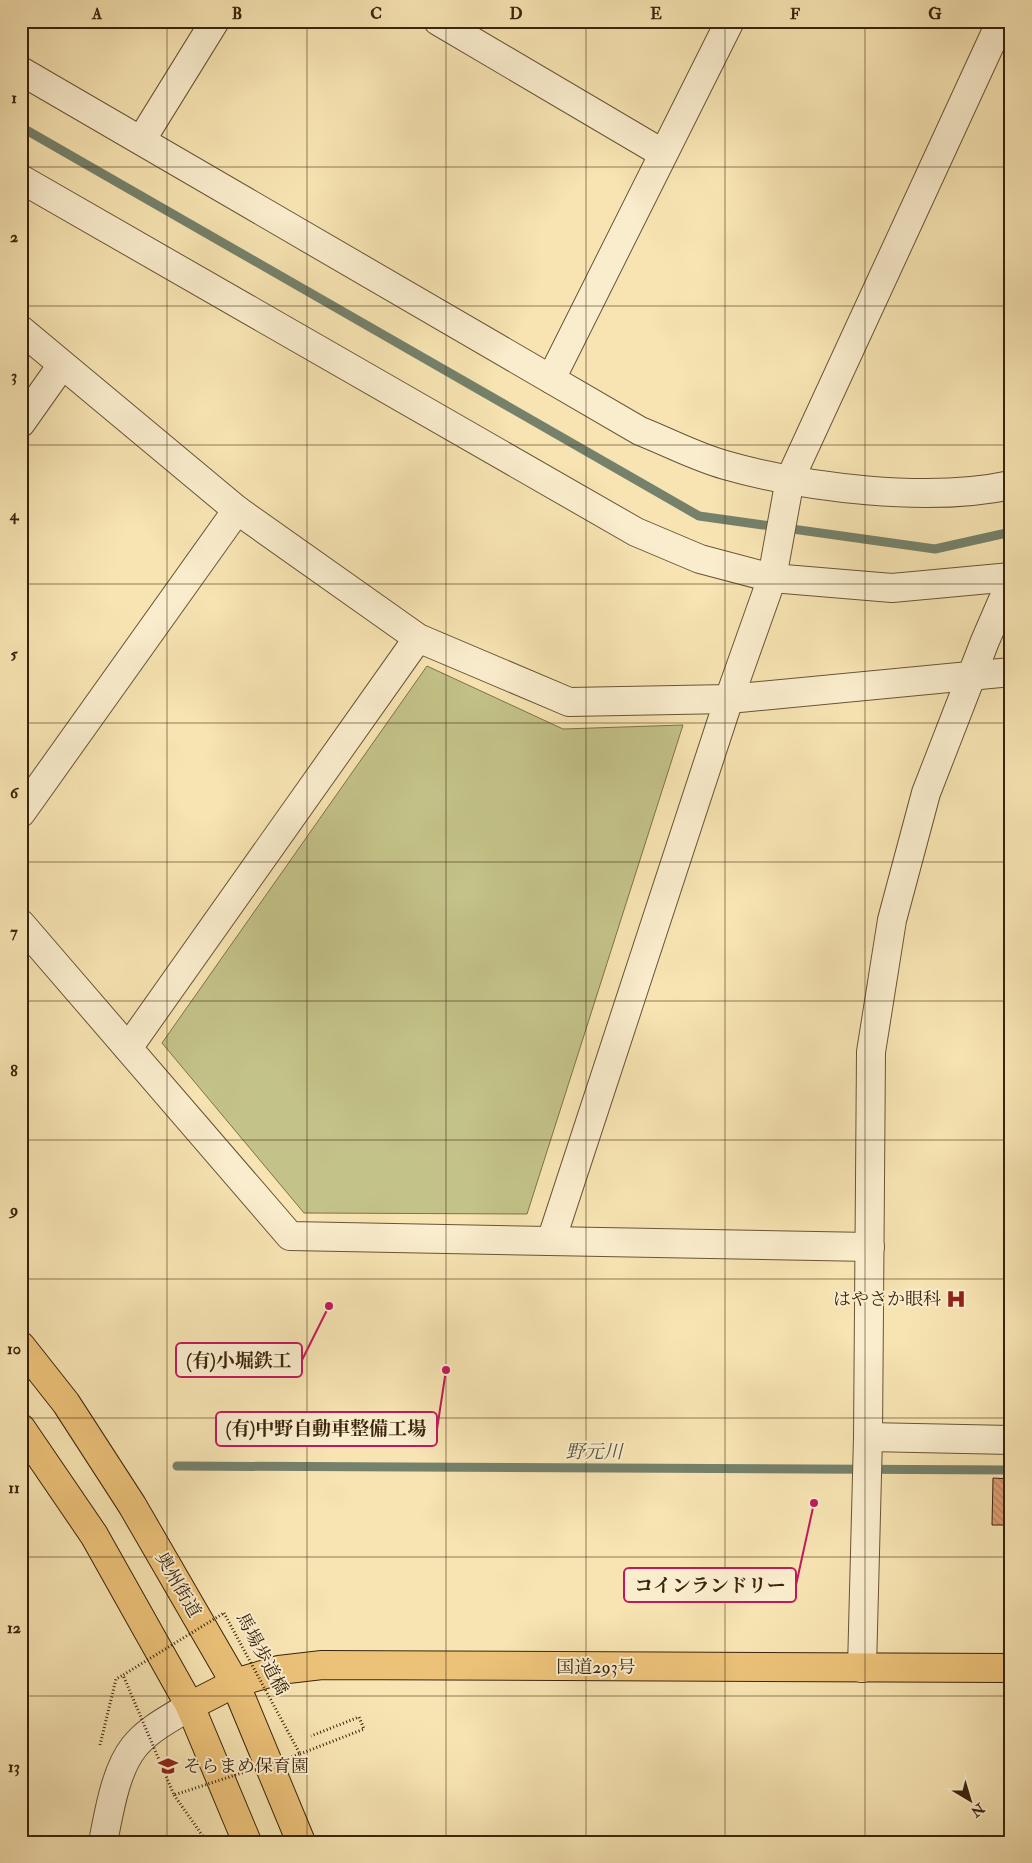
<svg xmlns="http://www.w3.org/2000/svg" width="1032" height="1863" font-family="'IM FELL Double Pica','Noto Serif JP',serif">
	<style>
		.green { fill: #c3c288; stroke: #7e734a }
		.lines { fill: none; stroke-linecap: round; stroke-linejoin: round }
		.stream { stroke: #75816b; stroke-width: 9 }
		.building { fill: url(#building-back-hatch); stroke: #3a240c }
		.minor-casing { stroke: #695436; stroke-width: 30 }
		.tertiary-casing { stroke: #695436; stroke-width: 30 }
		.trunk-casing { stroke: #3a240c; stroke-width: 30 }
		.path { stroke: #3a240c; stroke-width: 3; stroke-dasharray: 1 2.5; stroke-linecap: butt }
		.minor { stroke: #faedcd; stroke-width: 28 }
		.tertiary { stroke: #faedcd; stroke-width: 28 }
		.trunk { stroke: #ecc279; stroke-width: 28 }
		.path-bridge { stroke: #3a240c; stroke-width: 3; stroke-dasharray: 1 2.5; stroke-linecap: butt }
		.grid { fill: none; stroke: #3a240c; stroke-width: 1; stroke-opacity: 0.55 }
		.labels { text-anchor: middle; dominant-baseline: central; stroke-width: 4; stroke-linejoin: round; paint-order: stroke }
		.poi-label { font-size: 18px; fill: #3a240c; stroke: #faedcd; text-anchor: end }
		.street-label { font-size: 18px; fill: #3a240c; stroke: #faedcd }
		.water-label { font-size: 19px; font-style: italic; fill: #58523c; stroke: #faedcd }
		.leader { fill: none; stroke: #c2185b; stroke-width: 2 }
		.callout-dot { fill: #c2185b; stroke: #faedcd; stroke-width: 2 }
		.callout { fill: #faedcd; stroke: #c2185b; stroke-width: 2 }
		.callout-label { font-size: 19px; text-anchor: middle; font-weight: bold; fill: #3a240c }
		.neatline { fill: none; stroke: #3a240c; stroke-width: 2 }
		.grid-label { font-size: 16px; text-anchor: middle; font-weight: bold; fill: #3a240c }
	</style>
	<defs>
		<pattern id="building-back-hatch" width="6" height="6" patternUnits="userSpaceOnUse" patternTransform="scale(1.25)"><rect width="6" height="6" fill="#e0a077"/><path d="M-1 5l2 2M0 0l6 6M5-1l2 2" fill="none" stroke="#b78260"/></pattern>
	</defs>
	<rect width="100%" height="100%" fill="#f7e4b2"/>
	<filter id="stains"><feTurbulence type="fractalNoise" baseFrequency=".004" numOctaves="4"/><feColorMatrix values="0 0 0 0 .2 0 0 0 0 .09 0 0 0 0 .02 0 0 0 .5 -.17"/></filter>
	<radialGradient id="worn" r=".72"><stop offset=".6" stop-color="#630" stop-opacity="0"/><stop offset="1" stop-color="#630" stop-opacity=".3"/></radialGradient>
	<path class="green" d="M427 666 563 729 683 725 527 1214 304 1213 162 1043Z"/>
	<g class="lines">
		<g class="stream">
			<path d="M21 127 699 516 935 549 1011 532"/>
			<path d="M177 1466 1011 1470"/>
		</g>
	</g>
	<path class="building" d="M993 1478 1011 1479V1525H992Z"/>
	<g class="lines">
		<defs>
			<g id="minor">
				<path d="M438 21 662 153"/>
				<path d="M21 71 640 431C668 442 696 457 725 465 805 488 929 503 1011 485"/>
				<path d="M142 139 215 21"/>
				<path d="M21 179 636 532 700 559 772 578 892 588 1011 577"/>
				<path d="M21 330 237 510 418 638 569 702 729 699 1011 672"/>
				<path d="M551 379 730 21"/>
				<path d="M21 423 62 365"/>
				<path d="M21 813 237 510"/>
				<path d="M21 924 290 1236 870 1247"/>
				<path d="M128 1048 418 638"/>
				<path d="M551 1241 729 699 772 578 790 479 1001 21"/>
				<path d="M868 1437 1011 1440"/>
				<path d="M103 1842C109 1813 115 1771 134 1747 148 1729 171 1718 190 1706"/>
			</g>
			<path id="tertiary" d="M862 1668 868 1437 871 1052 892 920 926 793 985 641 1011 581"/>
			<g id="trunk">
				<path d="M21 1346 66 1403 132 1505 235 1683 301 1842"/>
				<path d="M21 1428 94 1535 190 1706 247 1842"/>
				<path d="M190 1706 235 1683 279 1670 322 1665 1011 1668"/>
			</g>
		</defs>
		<use href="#minor" class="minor-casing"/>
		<use href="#tertiary" class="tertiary-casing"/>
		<use href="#trunk" class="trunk-casing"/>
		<g class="path">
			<path d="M100 1745 116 1679 123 1675"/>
			<path d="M300 1754 364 1729 359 1717 311 1736"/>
			<path d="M174 1795 207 1842"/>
		</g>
		<use href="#minor" class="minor"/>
		<use href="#tertiary" class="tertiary"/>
		<use href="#trunk" class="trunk"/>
		<path class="path-bridge" d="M224 1613 300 1754 174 1795 123 1675Z"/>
	</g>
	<path class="grid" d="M167 21V1842M307 21V1842M446 21V1842M586 21V1842M725 21V1842M865 21V1842M21 167H1011M21 306H1011M21 445H1011M21 584H1011M21 723H1011M21 862H1011M21 1001H1011M21 1140H1011M21 1279H1011M21 1418H1011M21 1557H1011M21 1696H1011"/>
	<defs>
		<symbol id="hospital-bare" viewBox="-9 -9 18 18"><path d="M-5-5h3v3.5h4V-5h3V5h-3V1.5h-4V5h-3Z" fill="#8f2418" stroke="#faedcd" stroke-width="2.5" paint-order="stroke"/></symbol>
		<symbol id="school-bare" viewBox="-9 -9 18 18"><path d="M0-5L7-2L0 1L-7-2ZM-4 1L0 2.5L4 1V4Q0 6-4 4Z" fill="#8f2418" stroke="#faedcd" stroke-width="2.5" paint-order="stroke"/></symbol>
	</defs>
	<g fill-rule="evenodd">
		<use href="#hospital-bare" x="942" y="1285" width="28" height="28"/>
		<use href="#school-bare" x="154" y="1752" width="28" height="28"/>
	</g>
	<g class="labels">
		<g class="poi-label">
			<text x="941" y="1299">はやさか眼科</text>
			<text x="183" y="1766" text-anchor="start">そらまめ保育園</text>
		</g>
		<g class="street-label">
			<text transform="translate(178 1585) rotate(60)">奥州街道</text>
			<text transform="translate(262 1654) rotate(62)">馬場歩道橋</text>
			<text x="596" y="1667">国道293号</text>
		</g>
		<g class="water-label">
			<text x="594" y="1452">野元川</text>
		</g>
	</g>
	<path class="leader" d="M329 1306L302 1360M446 1370L437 1429M814 1503L796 1585"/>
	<g class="callout-dot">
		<circle cx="329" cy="1306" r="5"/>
		<circle cx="446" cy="1370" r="5"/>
		<circle cx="814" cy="1503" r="5"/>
	</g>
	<g class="callout">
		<rect x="176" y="1343" width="126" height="34" rx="5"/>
		<rect x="216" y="1412" width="221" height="34" rx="5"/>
		<rect x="624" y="1568" width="172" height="34" rx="5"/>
	</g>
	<g class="callout-label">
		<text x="239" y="1367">(有)小堀鉄工</text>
		<text x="326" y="1435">(有)中野自動車整備工場</text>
		<text x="710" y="1592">コインランドリー</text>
	</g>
	<rect width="1032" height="1863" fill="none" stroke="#f7e4b2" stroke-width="55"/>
	<g transform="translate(970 1800) rotate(142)" stroke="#faedcd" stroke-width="4" paint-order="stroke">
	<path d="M0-4L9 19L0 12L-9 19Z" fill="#3a240c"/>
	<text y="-8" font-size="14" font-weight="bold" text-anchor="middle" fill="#3a240c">N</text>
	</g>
	<rect x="28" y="28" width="976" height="1808" class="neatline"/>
	<g class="grid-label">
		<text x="97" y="19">A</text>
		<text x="237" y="19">B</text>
		<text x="376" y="19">C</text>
		<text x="516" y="19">D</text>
		<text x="656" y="19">E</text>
		<text x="795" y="19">F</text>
		<text x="935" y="19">G</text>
		<text x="14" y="103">1</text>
		<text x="14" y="242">2</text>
		<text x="14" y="381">3</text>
		<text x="14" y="520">4</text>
		<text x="14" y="659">5</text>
		<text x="14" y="798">6</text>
		<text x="14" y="937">7</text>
		<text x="14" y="1076">8</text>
		<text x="14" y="1215">9</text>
		<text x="14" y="1354">10</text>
		<text x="14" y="1493">11</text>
		<text x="14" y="1633">12</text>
		<text x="14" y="1772">13</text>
	</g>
	<rect width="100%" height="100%" filter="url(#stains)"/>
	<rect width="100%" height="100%" fill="url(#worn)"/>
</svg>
